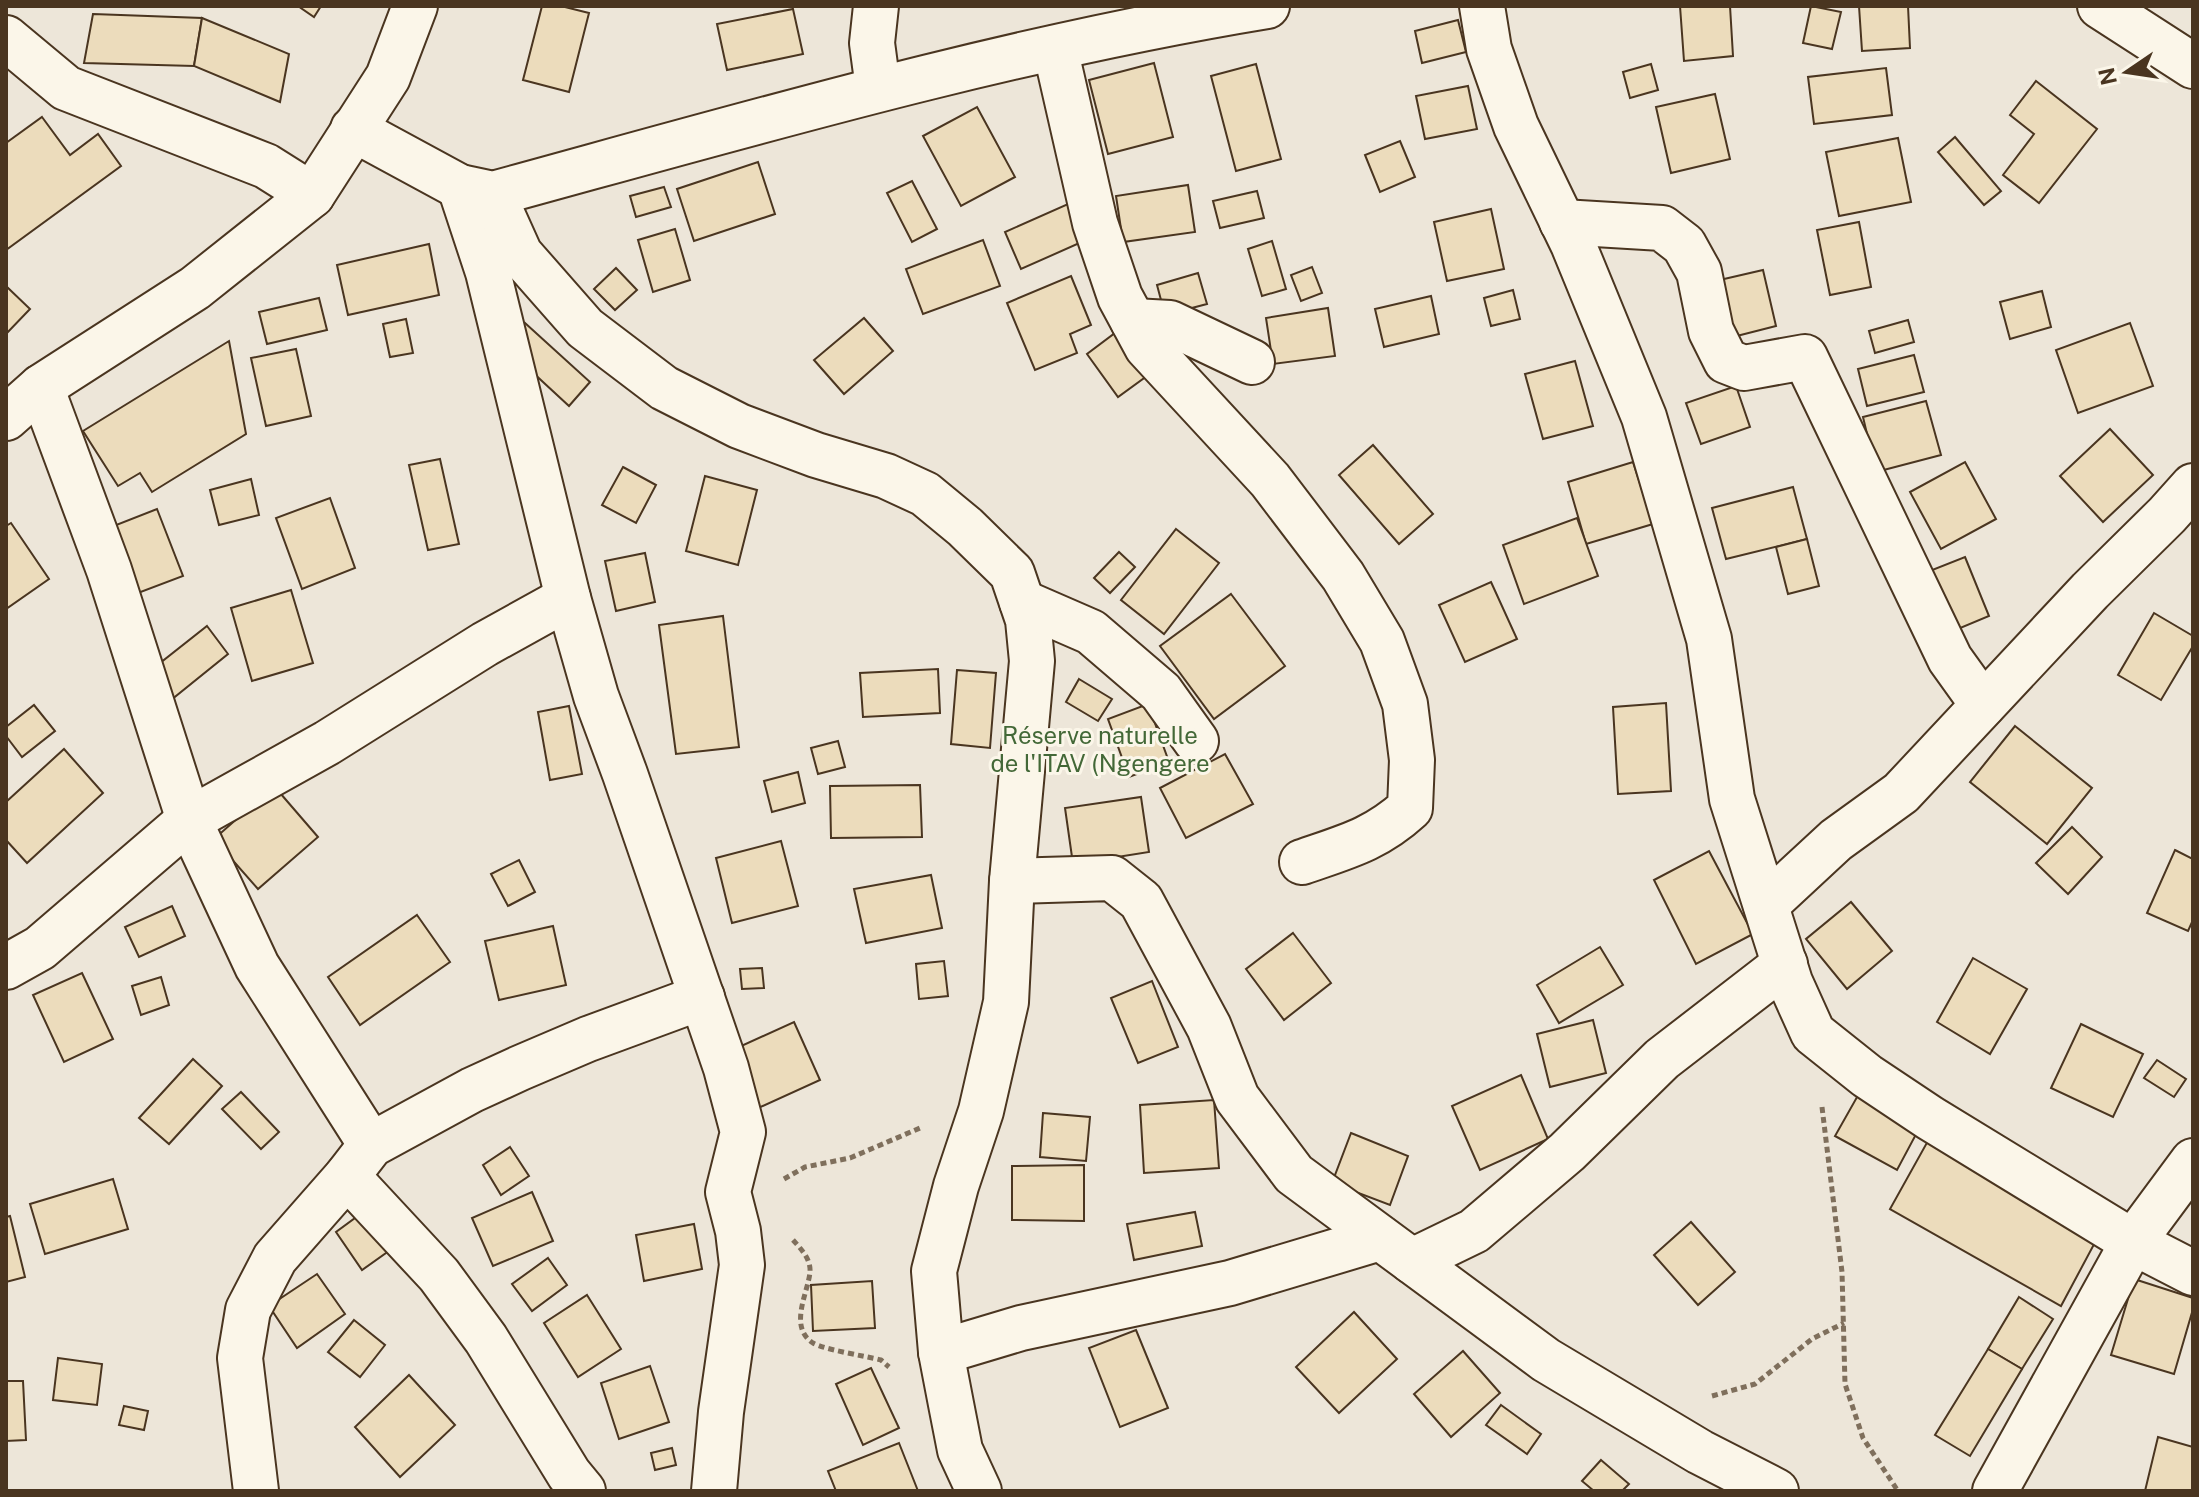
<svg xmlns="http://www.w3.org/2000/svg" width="2199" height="1497" font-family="'Public Sans',sans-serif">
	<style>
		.green { fill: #ede6d9; stroke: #887966; stroke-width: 2 }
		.building { fill: #ecdcbc; stroke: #4a3520; stroke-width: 2 }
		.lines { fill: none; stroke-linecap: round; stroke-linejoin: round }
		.street-casing { stroke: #4a3520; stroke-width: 48 }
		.path { stroke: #7f6f5c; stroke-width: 5; stroke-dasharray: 6 4; stroke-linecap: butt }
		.street { stroke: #fbf6e9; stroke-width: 44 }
		.labels { text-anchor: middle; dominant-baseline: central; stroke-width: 6; stroke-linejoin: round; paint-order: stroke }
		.park-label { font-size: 24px; fill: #436837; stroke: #fbf6e9 }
	</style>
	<rect width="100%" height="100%" fill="#fbf6e9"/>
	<rect class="green" x="6" y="6" width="2187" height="1485"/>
	<g class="building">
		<path d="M298 6H321L314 17Z"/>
		<path d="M542 6H561L589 13 569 92 523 80Z"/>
		<path d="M1680 6H1730L1733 56 1684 61Z"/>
		<path d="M1811 6 1841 12 1832 49 1803 43Z"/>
		<path d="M1859 6H1908L1910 48 1862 51Z"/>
		<path d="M793 9 803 54 727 70 717 24Z"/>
		<path d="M93 14 202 18 194 66 84 63Z"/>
		<path d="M202 18 289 54 280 102 194 66Z"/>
		<path d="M1458 20 1466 52 1422 63 1415 31Z"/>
		<path d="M1154 63 1173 137 1108 154 1089 80Z"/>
		<path d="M1256 64 1281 159 1236 171 1211 76Z"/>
		<path d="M1651 64 1658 90 1630 98 1623 72Z"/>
		<path d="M1886 68 1892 115 1814 124 1808 77Z"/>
		<path d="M2036 81 2097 129 2039 203 2003 175 2034 134 2010 115Z"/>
		<path d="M1468 86 1477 129 1425 139 1416 96Z"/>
		<path d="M1715 94 1730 159 1671 173 1656 107Z"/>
		<path d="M977 107 1015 177 961 206 923 136Z"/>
		<path d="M42 117 70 155 98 134 121 166 6 250V143Z"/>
		<path d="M1955 137 2001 191 1984 205 1938 152Z"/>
		<path d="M1898 138 1911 202 1839 216 1826 152Z"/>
		<path d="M1400 141 1415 177 1380 192 1365 155Z"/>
		<path d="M758 162 775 214 694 241 677 189Z"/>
		<path d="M912 181 937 229 912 242 887 193Z"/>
		<path d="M1188 185 1195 232 1123 242 1116 196Z"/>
		<path d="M664 187 671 207 636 217 630 196Z"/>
		<path d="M1257 191 1264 218 1220 228 1213 201Z"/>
		<path d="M1068 204 1084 241 1021 269 1005 232Z"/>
		<path d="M1491 209 1504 269 1447 281 1434 222Z"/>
		<path d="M1859 222 1871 287 1830 295 1817 230Z"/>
		<path d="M675 229 690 280 653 292 638 240Z"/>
		<path d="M983 240 1000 286 923 314 906 269Z"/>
		<path d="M1272 241 1286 289 1262 296 1248 249Z"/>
		<path d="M429 244 439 295 348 315 337 265Z"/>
		<path d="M1312 267 1322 293 1301 301 1291 275Z"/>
		<path d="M616 268 637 290 615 310 594 289Z"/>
		<path d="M1763 270 1776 326 1725 339 1711 282Z"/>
		<path d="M1198 273 1207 304 1165 315 1157 285Z"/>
		<path d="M1071 276 1091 325 1070 334 1077 353 1035 370 1007 303Z"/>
		<path d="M6 286 30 309 6 334Z"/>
		<path d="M1513 290 1520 319 1491 326 1484 298Z"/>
		<path d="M2042 291 2051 327 2010 339 2000 302Z"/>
		<path d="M1431 296 1439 334 1384 347 1375 309Z"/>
		<path d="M319 298 327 330 267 344 259 312Z"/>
		<path d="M1328 308 1335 356 1273 364 1266 318Z"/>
		<path d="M864 318 893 351 844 394 814 360Z"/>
		<path d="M406 319 413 353 390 357 383 324Z"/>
		<path d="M1908 320 1914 342 1875 353 1869 331Z"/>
		<path d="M525 323 590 382 569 406 504 346Z"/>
		<path d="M2130 323 2153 386 2078 413 2056 350Z"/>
		<path d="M1119 330 1151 373 1118 397 1087 354Z"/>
		<path d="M229 341 246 434 152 492 140 473 118 486 83 431Z"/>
		<path d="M296 349 311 416 266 426 251 358Z"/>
		<path d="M1914 355 1924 392 1867 406 1858 369Z"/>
		<path d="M1575 361 1593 426 1543 439 1525 374Z"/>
		<path d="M1736 386 1750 427 1701 444 1686 403Z"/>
		<path d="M1926 401 1941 455 1876 472 1863 417Z"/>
		<path d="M2110 429 2153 475 2103 522 2060 476Z"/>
		<path d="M1373 445 1433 514 1399 544 1339 475Z"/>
		<path d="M440 459 459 544 428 550 409 465Z"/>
		<path d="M1633 462 1653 524 1586 544 1568 482Z"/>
		<path d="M1965 462 1996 519 1941 549 1910 492Z"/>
		<path d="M623 467 656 485 636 523 602 505Z"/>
		<path d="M705 476 757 490 738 565 686 551Z"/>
		<path d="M251 479 259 515 219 525 210 490Z"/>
		<path d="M1793 487 1807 539 1726 559 1712 508Z"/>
		<path d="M330 498 355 568 302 589 276 518Z"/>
		<path d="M157 509 183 576 138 593 111 527Z"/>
		<path d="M1577 518 1598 576 1524 604 1503 545Z"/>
		<path d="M11 523 49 579 6 609V526Z"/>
		<path d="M1176 529 1219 563 1164 634 1121 600Z"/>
		<path d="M1807 539 1819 586 1788 594 1776 547Z"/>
		<path d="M1119 552 1135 567 1110 593 1094 578Z"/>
		<path d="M645 553 655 602 616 611 605 561Z"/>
		<path d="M1965 557 1989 616 1946 634 1922 574Z"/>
		<path d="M1491 582 1517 639 1465 662 1439 605Z"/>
		<path d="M291 590 313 663 252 681 231 608Z"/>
		<path d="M1231 594 1285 666 1214 719 1160 646Z"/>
		<path d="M2154 613 2193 636V646L2161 700 2118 675Z"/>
		<path d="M723 616 739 747 676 754 659 625Z"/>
		<path d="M207 626 228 654 171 700 150 671Z"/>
		<path d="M938 669 940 713 863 717 860 673Z"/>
		<path d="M957 670 996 673 990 748 951 744Z"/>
		<path d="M1079 679 1112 699 1098 721 1066 702Z"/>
		<path d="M1666 703 1671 791 1618 794 1613 707Z"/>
		<path d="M1148 704 1169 762 1129 777 1108 719Z"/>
		<path d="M34 705 55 731 22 757 6 736V727Z"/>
		<path d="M569 706 582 774 550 780 538 712Z"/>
		<path d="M2015 726 2092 788 2047 844 1970 782Z"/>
		<path d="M838 741 845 767 818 774 811 748Z"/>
		<path d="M64 749 103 793 27 863 6 840V802Z"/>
		<path d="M1225 754 1253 804 1186 838 1160 788Z"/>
		<path d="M798 772 805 803 772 812 764 781Z"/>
		<path d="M920 785 922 837 831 838 830 786Z"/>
		<path d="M274 786 318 837 258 889 214 839Z"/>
		<path d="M1141 797 1149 852 1073 864 1065 808Z"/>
		<path d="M2072 827 2102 857 2068 894 2036 863Z"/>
		<path d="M781 841 798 906 732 923 716 858Z"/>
		<path d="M2175 850 2193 859V920L2188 931 2147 913Z"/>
		<path d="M1709 851 1753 934 1696 964 1654 880Z"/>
		<path d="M519 860 535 892 508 906 491 874Z"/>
		<path d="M931 875 942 928 866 943 854 889Z"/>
		<path d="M1851 902 1892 951 1847 989 1806 939Z"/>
		<path d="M172 906 185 936 139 957 125 927Z"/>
		<path d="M417 915 450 962 360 1025 328 977Z"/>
		<path d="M553 926 566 985 499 1000 485 941Z"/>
		<path d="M1293 933 1331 983 1284 1020 1246 969Z"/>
		<path d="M1600 947 1623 985 1559 1023 1537 985Z"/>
		<path d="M1973 958 2027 989 1990 1054 1937 1022Z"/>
		<path d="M944 961 948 996 919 999 916 964Z"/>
		<path d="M762 968 764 988 742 989 740 969Z"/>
		<path d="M82 973 113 1039 64 1062 33 995Z"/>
		<path d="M161 977 169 1005 141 1015 132 986Z"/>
		<path d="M1152 981 1178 1047 1138 1063 1111 998Z"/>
		<path d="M1593 1020 1606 1073 1550 1087 1537 1034Z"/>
		<path d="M794 1022 820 1080 754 1110 728 1052Z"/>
		<path d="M2081 1024 2143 1054 2113 1117 2051 1088Z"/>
		<path d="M193 1059 222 1086 169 1144 139 1118Z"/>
		<path d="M2157 1060 2186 1079 2174 1097 2144 1078Z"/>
		<path d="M1521 1075 1548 1139 1480 1170 1452 1106Z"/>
		<path d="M1861 1090 1921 1125 1897 1170 1835 1136Z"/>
		<path d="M241 1092 279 1132 261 1149 222 1109Z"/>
		<path d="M1214 1100 1219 1168 1144 1173 1140 1105Z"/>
		<path d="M1043 1113 1090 1117 1086 1161 1040 1157Z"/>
		<path d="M1351 1133 1408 1156 1390 1205 1332 1183Z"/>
		<path d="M1929 1139 2099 1235 2061 1306 1890 1209Z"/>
		<path d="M510 1147 529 1176 501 1195 483 1165Z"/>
		<path d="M1084 1165V1221L1012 1220V1166Z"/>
		<path d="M113 1179 128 1229 45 1254 30 1204Z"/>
		<path d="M532 1192 553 1241 493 1266 472 1218Z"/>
		<path d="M366 1210 393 1248 362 1270 336 1232Z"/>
		<path d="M1195 1212 1202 1246 1134 1260 1127 1224Z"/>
		<path d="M10 1216 25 1277 6 1282V1217Z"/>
		<path d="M1691 1222 1735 1272 1698 1305 1654 1255Z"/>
		<path d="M694 1224 702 1269 644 1281 636 1235Z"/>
		<path d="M548 1258 567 1285 532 1311 512 1284Z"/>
		<path d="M317 1274 345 1314 297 1348 269 1306Z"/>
		<path d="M2134 1279 2193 1298V1309L2174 1374 2111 1355Z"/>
		<path d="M872 1281 875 1328 813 1331 811 1285Z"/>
		<path d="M587 1295 621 1349 578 1377 544 1323Z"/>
		<path d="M2019 1297 2053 1319 2022 1369 1988 1349Z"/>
		<path d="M1354 1312 1397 1359 1339 1413 1296 1367Z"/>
		<path d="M354 1320 385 1345 360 1377 328 1352Z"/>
		<path d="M1136 1330 1168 1408 1120 1427 1089 1348Z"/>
		<path d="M1988 1349 2022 1369 1970 1456 1935 1435Z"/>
		<path d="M1463 1351 1500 1393 1451 1437 1414 1394Z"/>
		<path d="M58 1358 102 1364 97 1405 53 1400Z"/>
		<path d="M650 1366 669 1422 619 1439 601 1383Z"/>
		<path d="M871 1368 899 1428 863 1445 836 1384Z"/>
		<path d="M409 1375 455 1425 400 1477 355 1427Z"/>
		<path d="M6 1381H23L26 1440 6 1441Z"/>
		<path d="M1501 1405 1541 1434 1527 1454 1486 1425Z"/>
		<path d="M124 1406 148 1411 144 1430 119 1425Z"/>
		<path d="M2158 1437 2193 1447V1491H2145Z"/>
		<path d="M899 1443 918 1491H836L828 1471Z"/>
		<path d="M672 1448 676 1465 655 1470 651 1453Z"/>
		<path d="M1601 1460 1629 1484 1622 1491H1594L1582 1481Z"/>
	</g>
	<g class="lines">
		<defs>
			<g id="street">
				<path d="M876 6 872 43 878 88"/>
				<path d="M1482 6 1489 49 1516 126 1573 244 1644 417 1709 639 1732 799 1790 982 1813 1033 1867 1076 1930 1118 2133 1242 2193 1273"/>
				<path d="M2100 6 2193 66"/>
				<path d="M6 38 66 88 266 166 312 195"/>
				<path d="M1055 48 1095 223 1120 297 1147 347 1270 480 1343 576 1382 641 1405 704 1412 760 1410 808C1375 840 1345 847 1302 862"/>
				<path d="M353 129 460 187 493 194C749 124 1005 49 1267 6"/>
				<path d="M460 187 488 272 568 598 596 696 625 774 726 1068 743 1132 728 1192 738 1231 742 1265 721 1412 714 1491"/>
				<path d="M493 194 520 254 585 328 664 388 739 426 816 455 886 476 925 494 965 527 1012 573 1028 620 1032 661 1012 881 1006 1002 981 1111 956 1186 934 1271 941 1352 951 1404 960 1450 979 1491"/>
				<path d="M1562 222 1662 228 1684 245 1699 272 1711 331 1726 361 1744 368 1805 357 1950 659 1983 705"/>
				<path d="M1133 321 1170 323 1252 362"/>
				<path d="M41 387 109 570 189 820 257 966 371 1145"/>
				<path d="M6 418 41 387 195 288 312 195 388 77 415 6"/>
				<path d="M1022 602 1091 632 1161 692 1196 741"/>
				<path d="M1012 881 1112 878 1141 901 1209 1027 1237 1098 1294 1174 1546 1360 1700 1452 1776 1491"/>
				<path d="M1766 905 1836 840 1901 793 2090 591 2167 515 2193 486"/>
				<path d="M6 967 40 948 189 820 327 743 485 644 568 598"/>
				<path d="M347 1176 439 1275 486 1339 569 1474 583 1491"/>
				<path d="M1412 1261 1474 1231 1567 1152 1662 1059 1785 964"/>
				<path d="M941 1352 1021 1328 1230 1283 1380 1238"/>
				<path d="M256 1491 240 1358 248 1310 275 1258 347 1176 371 1145 472 1090 520 1068 588 1039 702 997"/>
				<path d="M1995 1491 2133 1242 2193 1161"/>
			</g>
		</defs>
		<use href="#street" class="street-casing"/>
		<g class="path">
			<path d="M1822 1107 1842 1272 1845 1384 1863 1438 1898 1491"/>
			<path d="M784 1179 805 1167 850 1158 920 1128"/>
			<path d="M793 1240C801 1249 811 1259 810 1272 808 1293 788 1327 813 1343 825 1350 866 1356 881 1360L889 1367"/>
			<path d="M1712 1396 1755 1384 1812 1339 1844 1323"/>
		</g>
		<use href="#street" class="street"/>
	</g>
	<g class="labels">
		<g class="park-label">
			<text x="1100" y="735">Réserve naturelle<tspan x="1100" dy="28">de l'ITAV (Ngengere</tspan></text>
		</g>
	</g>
	<rect width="2199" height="1497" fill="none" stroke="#4a3520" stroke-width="16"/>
	<g transform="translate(2127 72) rotate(257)" stroke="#fbf6e9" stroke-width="6" paint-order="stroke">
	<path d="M0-6L14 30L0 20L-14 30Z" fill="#4a3520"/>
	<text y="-12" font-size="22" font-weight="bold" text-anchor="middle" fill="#4a3520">N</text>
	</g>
</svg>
